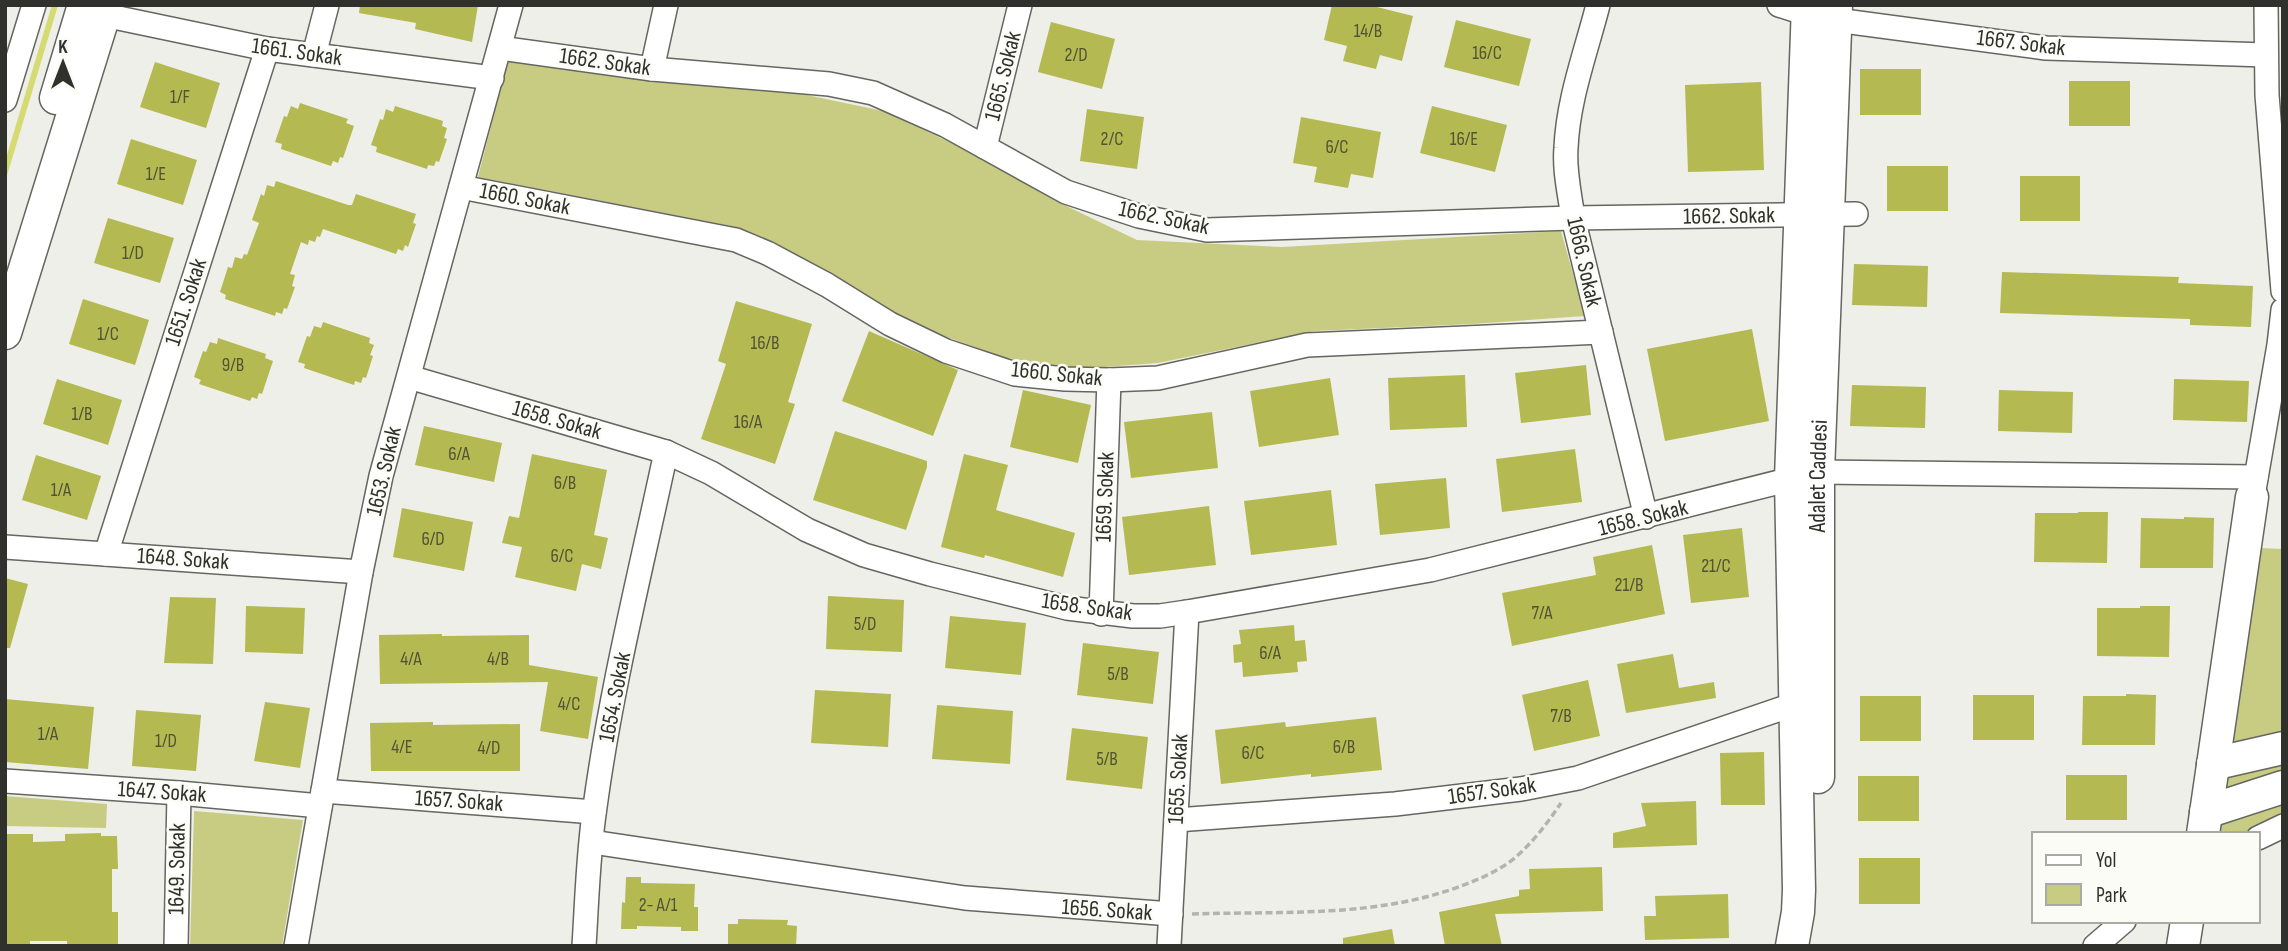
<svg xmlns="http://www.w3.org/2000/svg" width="2288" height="951" font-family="'Sofia Sans Condensed',sans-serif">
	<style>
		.green { fill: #c8cc83 }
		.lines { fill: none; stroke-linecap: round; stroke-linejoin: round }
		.stream { stroke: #d5da73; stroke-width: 6 }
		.building { fill: #b4b951 }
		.street-casing { stroke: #656660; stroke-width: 26 }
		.secondary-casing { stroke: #656660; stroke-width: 35 }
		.path { stroke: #b4b4af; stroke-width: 3.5; stroke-dasharray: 7 3.5; stroke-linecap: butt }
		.street { stroke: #fff; stroke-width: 23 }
		.secondary { stroke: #fff; stroke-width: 32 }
		.labels { text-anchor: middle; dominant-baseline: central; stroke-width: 5; stroke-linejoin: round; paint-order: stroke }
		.number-label { font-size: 19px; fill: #515236 }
		.street-label { font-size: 23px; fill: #30302d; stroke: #fbfcf5 }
	</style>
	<rect width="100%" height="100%" fill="#eeefe8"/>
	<g class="green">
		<path d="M508 60 788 91 883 111 971 152 1056 201 1137 240 1282 247 1561 231 1585 316 1473 324 1315 331 1158 363 1078 369 1001 357 915 325 795 256 736 227 478 177Z"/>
		<path d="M2260 548 2283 549V812L2241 834H2223L2219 827 2240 693Z"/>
		<path d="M5 796 107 804 106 828 5 826Z"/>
		<path d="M194 811 303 820 282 946H190Z"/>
	</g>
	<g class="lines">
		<path class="stream" d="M5 172 55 5"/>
	</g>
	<g class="building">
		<path d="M360 5H478L472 42 415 29 416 23 359 13Z"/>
		<path d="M1332 5H1369L1413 16 1402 61 1380 55 1376 69 1343 61 1347 46 1324 40Z"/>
		<path d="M1456 20 1531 39 1519 86 1444 67Z"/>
		<path d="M1051 22 1115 39 1102 89 1038 72Z"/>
		<path d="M155 62 220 83 206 128 140 107Z"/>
		<rect x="1860" y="69" width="61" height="46"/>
		<rect x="2069" y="81" width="61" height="45"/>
		<path d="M1761 82 1764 170 1688 172 1685 85Z"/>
		<path d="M300 103 348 119 346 123 354 126 343 158 340 157 338 163 333 161 331 166 281 149 282 144 275 142 284 116 287 117 291 106 298 109Z"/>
		<path d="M395 106 443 121 442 126 447 128 444 138 447 139 439 162 436 161 434 166 428 165 427 169 376 152 377 147 371 145 380 119 383 120 386 109 393 112Z"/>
		<path d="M1432 106 1507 125 1495 172 1420 153Z"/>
		<path d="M1087 109 1144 117 1137 169 1080 161Z"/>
		<path d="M1301 117 1381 132 1373 178 1351 174 1348 188 1314 182 1317 167 1293 163Z"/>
		<path d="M131 139 197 160 183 205 117 184Z"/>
		<rect x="1887" y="166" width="61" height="45"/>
		<rect x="2020" y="176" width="60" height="45"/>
		<path d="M276 181 348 205H352L356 194 416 214 413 223 416 224 408 247 405 245 403 251 398 249 396 254 323 229 320 237 317 236 315 242 309 240 308 245 301 242 290 274 295 275 292 286 295 287 287 309 284 308 282 314 276 312 275 316 225 299 226 295 220 292 228 267 232 268 235 257 242 259 244 254 247 255 259 223 252 220 261 194 264 196 267 185 274 187Z"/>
		<path d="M108 218 174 238 160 283 94 263Z"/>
		<path d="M1854 264 1928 266 1927 307 1852 305Z"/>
		<path d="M2002 272 2179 277 2178 283 2253 286 2251 327 2190 325V319L2000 313Z"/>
		<path d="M83 299 149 320 135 365 69 344Z"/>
		<path d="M736 301 812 324 788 402 795 404 775 464 701 439 726 364 718 361Z"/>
		<path d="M323 322 370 338 369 343 374 345 370 355 373 356 366 378 363 377 361 383 355 381 354 385 304 368 305 364 298 362 307 336 310 337 314 326 321 328Z"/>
		<path d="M1752 329 1769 421 1665 441 1647 349Z"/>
		<path d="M869 331 958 370 933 436 842 401Z"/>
		<path d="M218 338 266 354 265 358 273 361 262 394 259 393 257 399 252 397 250 401 199 384 201 380 194 377 203 351 206 352 210 342 217 344Z"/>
		<path d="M1586 365 1591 415 1521 423 1515 373Z"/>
		<path d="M1465 375 1467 427 1390 430 1388 378Z"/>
		<path d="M1330 378 1339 435 1259 447 1250 391Z"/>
		<path d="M57 379 122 400 108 445 43 424Z"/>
		<path d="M2174 379 2249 381 2247 422 2173 420Z"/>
		<path d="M1852 385 1926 387 1925 428 1850 426Z"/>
		<path d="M1023 390 1091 405 1078 463 1010 447Z"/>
		<path d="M1999 390 2073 392 2072 433 1998 431Z"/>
		<path d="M1212 412 1218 468 1131 478 1124 422Z"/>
		<path d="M424 426 502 443 494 482 415 465Z"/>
		<path d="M835 431 927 461V467L906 530 813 500Z"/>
		<path d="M1575 449 1582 502 1502 512 1496 459Z"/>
		<path d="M532 454 607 470 594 535 608 538 601 569 582 564 576 591 515 577 522 547 502 543 509 516 519 518Z"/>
		<path d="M964 454 1008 465 996 510 1075 533 1063 577 985 555 984 558 941 547Z"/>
		<path d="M36 455 101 476 87 520 22 500Z"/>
		<path d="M1446 478 1450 528 1380 535 1375 484Z"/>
		<path d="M1331 490 1337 545 1251 555 1244 501Z"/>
		<path d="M1209 506 1216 565 1129 575 1122 517Z"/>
		<path d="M402 508 473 522 464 571 393 557Z"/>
		<path d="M2078 512H2108L2107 563 2034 562 2035 513H2078Z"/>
		<path d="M2184 517 2214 518 2213 568H2140L2141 518 2184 519Z"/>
		<path d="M1742 528 1749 597 1691 603 1683 535Z"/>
		<path d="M1652 545 1665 614 1512 646 1502 593 1596 575 1593 557Z"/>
		<path d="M5 578 28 584 10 648H5Z"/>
		<path d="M828 596 904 600 902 652 826 649Z"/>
		<path d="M170 597 216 598 213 664 164 663Z"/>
		<path d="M246 606 305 608 303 654 245 652Z"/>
		<path d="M2140 606H2170L2169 657 2097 656V608H2140Z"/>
		<path d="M950 616 1026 623 1021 675 945 668Z"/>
		<path d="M1294 625 1295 641 1305 640 1307 661 1297 662 1298 672 1243 677 1242 662 1234 663 1233 645 1241 644 1239 630Z"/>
		<path d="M442 634V636L529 635V665L598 677 588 739 540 731 548 682 380 684 379 635Z"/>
		<path d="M1083 643 1159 652 1153 704 1077 695Z"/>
		<path d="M1673 654 1679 688 1714 682 1716 698 1626 713 1617 664Z"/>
		<path d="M1588 680 1600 736 1534 751 1522 695Z"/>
		<path d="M815 690 891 694 888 747 811 743Z"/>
		<path d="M2126 694 2156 695 2155 745H2082L2083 696H2126Z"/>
		<rect x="1973" y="695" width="61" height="45"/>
		<rect x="1860" y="696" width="61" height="45"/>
		<path d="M5 699 94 707 88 769 5 762Z"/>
		<path d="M265 702 310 708 300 768 254 761Z"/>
		<path d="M937 705 1013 711 1010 764 932 759Z"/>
		<path d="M136 710 201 715 196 771 132 766Z"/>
		<path d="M1376 717 1382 770 1311 777V774L1221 784 1215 730 1285 722 1286 727Z"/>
		<path d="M433 722V725L520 724V771H371L370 723Z"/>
		<path d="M1072 728 1148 737 1142 789 1066 780Z"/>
		<path d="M1764 752 1765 805H1721L1720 753Z"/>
		<rect x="2066" y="775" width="61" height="45"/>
		<rect x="1858" y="776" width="61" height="45"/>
		<path d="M1696 801 1697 845 1613 848V833L1646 826 1641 803Z"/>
		<path d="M101 833V836H117L118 869H112V912H118V944L67 946V941H30V946H5V834H33V842L65 841V834Z"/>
		<rect x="1859" y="858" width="61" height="46"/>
		<path d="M1602 867 1603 911 1495 914 1502 946H1445L1439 912 1519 896V890L1530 889 1529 869Z"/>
		<path d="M626 877H641V883L695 884 694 907H698V931H681V927L637 926V929H621L622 902 625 903Z"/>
		<path d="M1728 894 1729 938 1645 940 1644 916H1656L1655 896Z"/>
		<path d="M738 919 788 920 787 925 797 926 796 946H728V924H738Z"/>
		<path d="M1392 929 1395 946H1343V938Z"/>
	</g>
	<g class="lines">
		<defs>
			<g id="street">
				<path d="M1598 5C1586 52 1568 99 1566 148 1564 171 1570 195 1573 218L1646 517"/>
				<path d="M1779 5 1807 14 1836 20 2046 48 2266 55"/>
				<path d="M2266 5 2267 95 2283 291"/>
				<path d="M104 15 267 49 492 78"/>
				<path d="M500 48 652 69 829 84 873 93 945 125 1066 192 1139 216 1207 230 1573 218 1856 214"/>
				<path d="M314 55 327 5"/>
				<path d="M652 69 666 5"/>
				<path d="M5 100 34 5"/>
				<path d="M985 147 1020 5"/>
				<path d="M461 187 736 240 767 253 827 285 890 324 946 351 1015 374 1065 379 1109 380 1158 378 1307 345 1601 332"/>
				<path d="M409 377 666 452 711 473 807 530 864 555 930 574 1067 608 1133 616H1160L1187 612 1430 570 1791 479"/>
				<path d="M1818 472 2256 477"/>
				<path d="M2254 490 2279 345 2283 310"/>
				<path d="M5 547 361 572"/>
				<path d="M106 554 267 49"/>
				<path d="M1101 614 1109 380"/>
				<path d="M5 781 179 793 320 806"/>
				<path d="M323 791 594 812"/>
				<path d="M1176 820 1395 804 1521 789 1578 778 1795 704"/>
				<path d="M2258 838 2283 826"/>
				<path d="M592 842 965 898 1171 914"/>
				<path d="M176 946 179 793"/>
				<path d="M296 946 361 572 381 476 511 5"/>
				<path d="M584 946C587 900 588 853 595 807 611 688 641 570 666 452"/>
				<path d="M1169 946 1187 612"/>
				<path d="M2095 946 2124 921"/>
			</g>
			<g id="secondary">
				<path d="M56 98 84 5"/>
				<path d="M5 333 107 5"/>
				<path d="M2213 764 2283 748"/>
				<path id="s1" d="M1818 777V472L1836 5"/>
				<path d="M2206 812 2283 787"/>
				<path d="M2203 834 2252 497"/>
				<path d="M1792 946 1798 912 1799 890 1791 479 1808 5"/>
				<path d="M2183 946 2187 921"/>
			</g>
		</defs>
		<use href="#street" class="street-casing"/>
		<use href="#secondary" class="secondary-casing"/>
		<path class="path" d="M1192 914C1282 911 1376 918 1461 886 1480 879 1501 870 1517 856 1535 840 1548 822 1561 803"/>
		<use href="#street" class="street"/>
		<use href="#secondary" class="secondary"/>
	</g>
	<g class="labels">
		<g class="number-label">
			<text x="1368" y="31">14/B</text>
			<text x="1487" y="53">16/C</text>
			<text x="1076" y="55">2/D</text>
			<text x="180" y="97">1/F</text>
			<text x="1112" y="139">2/C</text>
			<text x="1464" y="139">16/E</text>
			<text x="1337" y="147">6/C</text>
			<text x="156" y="174">1/E</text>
			<text x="133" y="253">1/D</text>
			<text x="108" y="334">1/C</text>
			<text x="765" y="343">16/B</text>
			<text x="233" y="365">9/B</text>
			<text x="82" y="414">1/B</text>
			<text x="748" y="422">16/A</text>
			<text x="459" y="454">6/A</text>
			<text x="565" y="483">6/B</text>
			<text x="61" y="490">1/A</text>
			<text x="433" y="539">6/D</text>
			<text x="562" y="556">6/C</text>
			<text x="1716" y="566">21/C</text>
			<text x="1629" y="585">21/B</text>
			<text x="1542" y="613">7/A</text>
			<text x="865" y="624">5/D</text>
			<text x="1270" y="653">6/A</text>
			<text x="411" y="659">4/A</text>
			<text x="498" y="659">4/B</text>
			<text x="1118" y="674">5/B</text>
			<text x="569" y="704">4/C</text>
			<text x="1561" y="716">7/B</text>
			<text x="48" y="734">1/A</text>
			<text x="166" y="741">1/D</text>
			<text x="402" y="747">4/E</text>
			<text x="1344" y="747">6/B</text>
			<text x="489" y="748">4/D</text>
			<text x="1253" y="753">6/C</text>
			<text x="1107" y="759">5/B</text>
			<text x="658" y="905">2- A/1</text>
		</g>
		<g class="street-label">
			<text transform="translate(2021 43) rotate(7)">1667. Sokak</text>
			<text transform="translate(297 52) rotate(8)">1661. Sokak</text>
			<text transform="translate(605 62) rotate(8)">1662. Sokak</text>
			<text transform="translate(1003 76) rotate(-76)">1665. Sokak</text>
			<text transform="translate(525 199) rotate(11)">1660. Sokak</text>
			<text transform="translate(1729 216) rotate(-1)">1662. Sokak</text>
			<text transform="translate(1164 218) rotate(12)">1662. Sokak</text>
			<text transform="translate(1584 262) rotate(77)">1666. Sokak</text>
			<text transform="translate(186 302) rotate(-72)">1651. Sokak</text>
			<text transform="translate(1057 374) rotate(6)">1660. Sokak</text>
			<text transform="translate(557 420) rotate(16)">1658. Sokak</text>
			<text transform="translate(384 471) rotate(-77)">1653. Sokak</text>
			<text stroke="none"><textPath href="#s1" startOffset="301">Adalet Caddesi</textPath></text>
			<text transform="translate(1105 497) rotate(-88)">1659. Sokak</text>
			<text transform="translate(1643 518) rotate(-14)">1658. Sokak</text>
			<text transform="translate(183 559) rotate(4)">1648. Sokak</text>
			<text transform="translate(1087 607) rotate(8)">1658. Sokak</text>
			<text transform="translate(615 697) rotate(-79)">1654. Sokak</text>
			<text transform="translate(1178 779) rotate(-87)">1655. Sokak</text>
			<text transform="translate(1492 791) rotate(-8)">1657. Sokak</text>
			<text transform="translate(162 792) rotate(4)">1647. Sokak</text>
			<text transform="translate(459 801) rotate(4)">1657. Sokak</text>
			<text transform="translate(177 869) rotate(-89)">1649. Sokak</text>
			<text transform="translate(1107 910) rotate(4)">1656. Sokak</text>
		</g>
	</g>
	<rect width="2288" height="951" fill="none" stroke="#30302d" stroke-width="14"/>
	<rect x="2032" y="832" width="228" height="91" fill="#fbfcf5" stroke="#aaaaa5" stroke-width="2"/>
	<rect x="2046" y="855" width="35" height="10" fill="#ffffff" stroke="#aaaaa5" stroke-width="2"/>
	<text x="2096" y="867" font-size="21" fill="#30302d">Yol</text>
	<rect x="2046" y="884" width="35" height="21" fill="#c8cc83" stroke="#aaaaa5" stroke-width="2"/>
	<text x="2096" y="902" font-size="21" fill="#30302d">Park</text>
	<g transform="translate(63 63)" stroke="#fbfcf5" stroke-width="5" paint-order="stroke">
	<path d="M0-5L12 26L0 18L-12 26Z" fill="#30302d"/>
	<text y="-10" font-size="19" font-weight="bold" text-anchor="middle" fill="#30302d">K</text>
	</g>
</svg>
